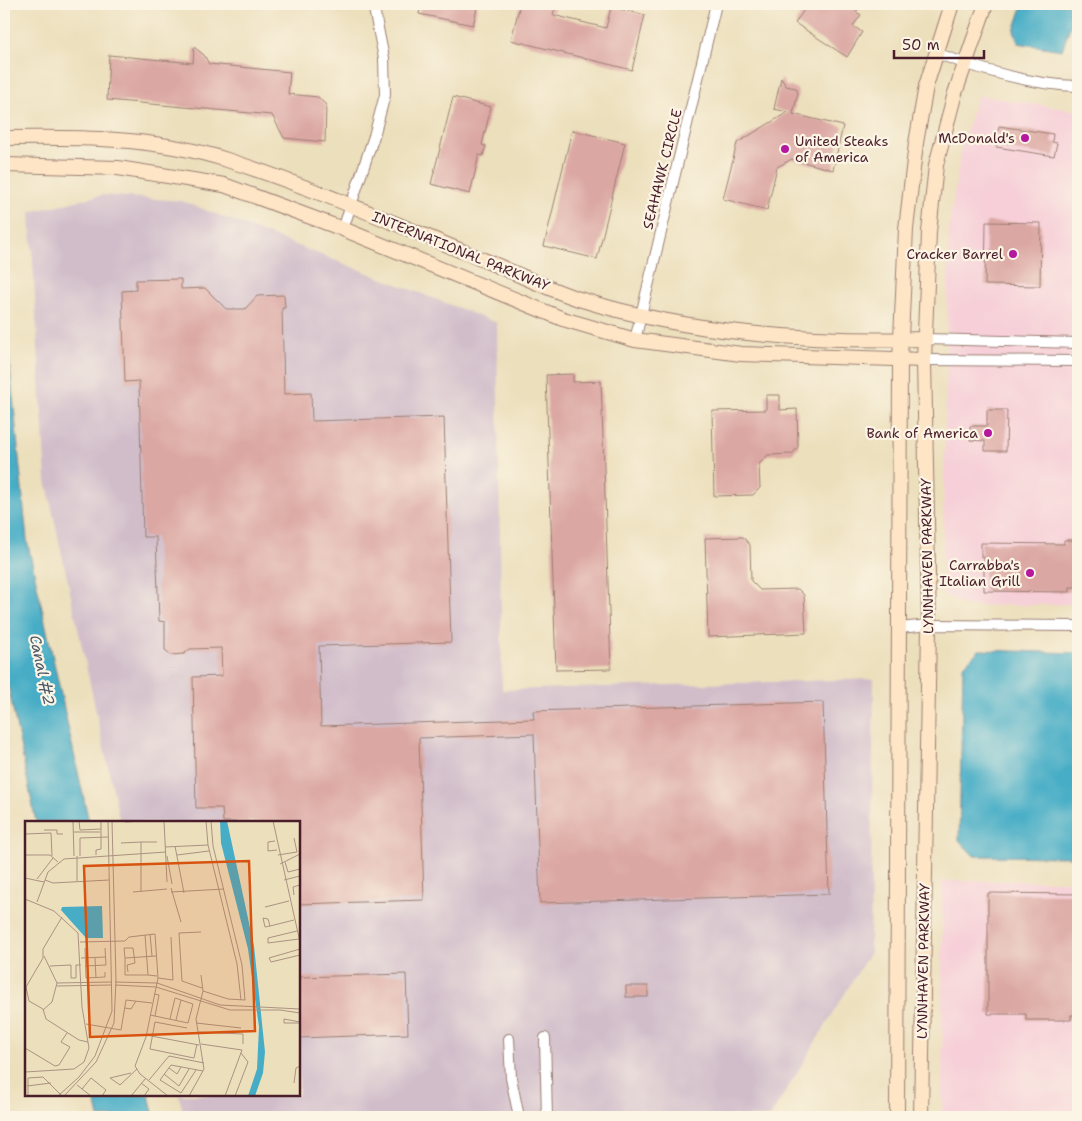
<svg xmlns="http://www.w3.org/2000/svg" width="1082" height="1121" font-family="'Shantell Sans',sans-serif">
	<style>
		.built { fill: #f6cfd8 }
		.industrial { fill: #d1bdca }
		.water { fill: #47adc6; stroke: #486678 }
		.building { fill: #dba7a3 }
		.lines { fill: none; stroke-linecap: round; stroke-linejoin: round }
		.minor-casing { stroke: #9b7f74; stroke-width: 12 }
		.secondary-casing { stroke: #9b7f74; stroke-width: 16 }
		.minor { stroke: #fff; stroke-width: 10 }
		.secondary { stroke: #fde5c5; stroke-width: 14 }
		.poi-dot { fill: #b5179e; stroke: #fcf5e5; stroke-width: 2 }
		.labels { text-anchor: middle; dominant-baseline: central; stroke-width: 4.5; stroke-linejoin: round; paint-order: stroke }
		.poi-label { font-size: 14px; fill: #4a1f2b; stroke: #fcf5e5; text-anchor: end }
		.street-label { font-size: 14px; fill: #4a1f2b; stroke: #fcf5e5 }
		.water-label { font-size: 15px; font-style: italic; fill: #495869; stroke: #fcf5e5 }
		.inset-road { fill: none; stroke: #ab9282; stroke-width: 1 }
		.view { fill: #d8530f; fill-opacity: 0.15; stroke: #d8530f; stroke-width: 2.5 }
		.inset-edge { fill: none; stroke: #4a1f2b; stroke-width: 2.5 }
	</style>
	<rect width="100%" height="100%" fill="#fcf5e5"/>
	<filter id="ink" filterUnits="userSpaceOnUse"><feTurbulence type="fractalNoise" baseFrequency=".02" numOctaves="2"/><feDisplacementMap in="SourceGraphic" scale="10" xChannelSelector="R" yChannelSelector="G"/><feConvolveMatrix kernelMatrix="1 2 1 2 8 2 1 2 1" color-interpolation-filters="sRGB"/></filter>
	<filter id="wash" filterUnits="userSpaceOnUse"><feTurbulence type="fractalNoise" baseFrequency=".0096" numOctaves="4" result="noise"/><feDisplacementMap in="SourceGraphic" scale="20" xChannelSelector="R" yChannelSelector="G"/><feGaussianBlur stdDeviation="1.12" result="paint"/><feColorMatrix in="noise" values="0 0 0 0 0 0 0 0 0 0 0 0 0 0 0 0 0 1.4 0 .05"/><feComposite in="paint" operator="in"/></filter>
	<g filter="url(#wash)">
		<rect width="100%" height="100%" fill="#ecdfbc"/>
		<g class="built">
			<path d="M977 95 1078 111V604L964 606 942 593 949 228 961 149Z"/>
			<rect x="942" y="881" width="136" height="236"/>
		</g>
		<path class="industrial" d="M102 195 182 201 497 323 502 690 874 679 870 952 770 1117H184L179 1095H299V822H120L46 481 30 212Z"/>
		<g class="water">
			<path d="M1023 4H1068L1071 24 1062 50 1018 43 1014 31Z"/>
			<path d="M4 305 27 540 89 822H36L4 666Z"/>
			<path d="M979 650 1078 653V857L974 856 959 840 963 666Z"/>
			<path d="M94 1095H149L154 1117H99Z"/>
		</g>
		<g id="blocks">
			<g class="building">
				<path d="M421 4H478L473 25 419 14Z"/>
				<path d="M520 4H556L553 15 606 28 611 7 645 15 632 70 511 40Z"/>
				<path d="M808 4H862L856 12 861 15 853 26 862 32 847 57 795 23Z"/>
				<path d="M194 47 204 55 209 64 290 72 288 94 318 97 326 105 325 142 284 138 272 115 107 100 109 55 193 63Z"/>
				<path d="M781 78 786 86 796 88 798 93 793 114 843 126 833 170 792 159 777 167 767 210 723 199 737 143 788 112 774 109Z"/>
				<path d="M453 97 491 107 482 145 486 146 483 156 479 155 470 194 431 184Z"/>
				<path d="M999 126 1053 134 1052 142 1057 143 1054 156 996 147Z"/>
				<path d="M572 130 625 143 597 259 544 246Z"/>
				<path d="M986 222 1041 223 1040 286 985 285Z"/>
				<path d="M181 279V289L205 288 226 309H245L257 296 284 295 285 308H282L284 394 311 393 312 421 444 417 451 642 319 646 321 726 534 719 533 711 823 702 829 894 540 903 534 734 419 738 424 900 299 904V822H223L222 808H196L193 677 222 676 221 648 190 649 184 654 171 655 165 650V622L159 621 156 537H143L139 381 125 382 122 291 136 290V280Z"/>
				<path d="M573 374V382L601 381 611 669 556 670 546 375Z"/>
				<path d="M766 395H780V410L797 409 798 447 792 454 768 455 759 464 760 488 753 495 714 496 712 411 766 410Z"/>
				<path d="M987 410H1007L1006 451H985V441L970 440V426H987Z"/>
				<path d="M743 537 750 545 751 581 760 590 798 589 804 595 806 633 708 637 705 538Z"/>
				<path d="M1064 540H1075V544H1078V554H1076V587H1070V592L984 591V557H981V543L1064 544Z"/>
				<path d="M988 893 1078 894V1015H1071V1020H1026V1014H988Z"/>
				<path d="M406 974 408 1034 299 1038V977Z"/>
				<rect x="626" y="986" width="22" height="11"/>
			</g>
		</g>
	</g>
	<g filter="url(#ink)">
		<use href="#blocks" fill-opacity="0" stroke="#9b7f74" stroke-width="1"/>
		<g class="lines">
			<defs>
				<g id="minor">
					<path d="M936 53C981 70 1030 85 1078 86"/>
					<path d="M343 229 374 136 385 95 384 58 373 4"/>
					<path d="M925 339 1078 343"/>
					<path d="M635 340 716 4"/>
					<path d="M924 360 1078 361"/>
					<path d="M900 628 929 625 1078 626"/>
					<path d="M545 1038 547 1117"/>
					<path d="M509 1039 511 1078 519 1117"/>
				</g>
				<g id="secondary">
					<path d="M4 138C78 137 156 137 227 160 315 188 400 226 486 261 517 273 547 289 579 299 691 334 808 342 925 339"/>
					<path d="M4 165 118 168 224 185 343 229 563 319 635 340 741 354 924 360"/>
					<path d="M897 1117 900 360 906 229 916 143 926 86 952 4"/>
					<path d="M921 1117 929 625 924 360 929 232 936 165 955 93 986 4"/>
				</g>
			</defs>
			<use href="#minor" class="minor-casing"/>
			<use href="#secondary" class="secondary-casing"/>
			<use href="#minor" class="minor"/>
			<use href="#secondary" class="secondary"/>
		</g>
	</g>
	<g class="poi-dot">
		<circle cx="1025" cy="138" r="5"/>
		<circle cx="785" cy="149" r="5"/>
		<circle cx="1013" cy="254" r="5"/>
		<circle cx="988" cy="433" r="5"/>
		<circle cx="1030" cy="573" r="5"/>
	</g>
	<g class="labels">
		<g class="poi-label">
			<text x="1015" y="138">McDonald's</text>
			<text x="795" y="141" text-anchor="start">United Steaks<tspan x="795" dy="16">of America</tspan></text>
			<text x="1003" y="254">Cracker Barrel</text>
			<text x="978" y="433">Bank of America</text>
			<text x="1020" y="565">Carrabba's<tspan x="1020" dy="16">Italian Grill</tspan></text>
		</g>
		<g class="street-label">
			<text transform="translate(662 169) rotate(-76)">SEAHAWK CIRCLE</text>
			<text transform="translate(461 251) rotate(22)">INTERNATIONAL PARKWAY</text>
			<text transform="translate(927 556) rotate(-91)">LYNNHAVEN PARKWAY</text>
			<text transform="translate(923 961) rotate(-89)">LYNNHAVEN PARKWAY</text>
		</g>
		<g class="water-label">
			<text transform="translate(42 670) rotate(78)">Canal #2</text>
		</g>
	</g>
	<g transform="translate(25 821)">
		<rect width="275" height="275" fill="#ecdfbc"/>
		<path d="M195 0H202L229 125 240 231 238 252 230 275H223L232 248 234 206 223 128 196 22ZM77 85 78 117H61L36 89 37 86Z" fill="#47adc6"/>
		<path class="inset-road" d="M48 0 49 35M54 0 55 9 76 8M139 0 142 61M181 0 183 24 212 143 216 179M248 0 275 121M100 1 120 0M19 9H32V13H38M49 11H75M0 13 26 12 27 35M250 20 243 21V30L252 29M96 22 116 21M150 25 159 72M140 26 183 24M0 34H25L33 41M71 34V29L76 28V0M152 34 184 30M253 34 272 31 269 17M52 35V60M55 35V17L83 16M142 35 147 63M260 41 263 51 275 48M255 43 275 33M0 57 19 61M12 58 28 37M20 59 28 62 84 59M259 59 275 55M146 67 156 101M116 70V21H132M108 71 142 68M146 71 199 68M269 74 268 66 275 64M0 78 29 90 53 112 57 186 64 227 59 241 49 248 0 251M12 81 23 51 39 38 141 31M240 86 264 80M37 96 18 128V137L1 166 4 180 18 188 21 198 54 219 63 221M245 105 243 98 238 97 240 106 245 105 269 99M272 110 243 117V122L274 118M176 111 154 112 157 160 177 167M125 113 127 135M120 114 123 154 132 155M55 121 100 120 104 116 130 113 133 157 121 216 110 245 115 253 143 275M60 127 61 157 80 156V151M275 128 244 137 246 141 275 134M56 137 81 136M70 137 71 157M100 137 99 127H108L110 142 102 144 103 151M25 145 46 144V157H51V144H56M60 145 81 144 80 127M123 154H100V137L131 135M176 154 178 170 203 178 220 179 217 144 188 25 186 0M133 157 148 159 146 116M90 161 132 162 195 184 275 188M32 162 86 161M90 164 131 166 205 189H255L275 192M32 165 86 164M129 173 134 174 130 195M100 187 106 188 111 180M18 189 27 181 32 162 19 135M125 194 163 202M145 198 150 177 168 183 163 202M151 199 156 179M275 201 259 198V202H275M171 202 216 207M61 203 96 209 101 179 127 182M162 207 130 201 125 228 169 237 172 223M173 211 218 213V223M121 214 174 224M176 223 217 229 200 275M0 227 30 245 34 244 45 226 36 221 42 212M144 247 152 253 156 246M171 249 156 272 135 259 146 244 178 250M139 253 154 265 164 248M85 257 95 264 112 248M85 257 106 252M124 259 144 235 179 242M116 262 124 268 119 275M269 262 271 247 275 245M52 264 66 275M2 265 26 262M57 268 66 257 81 269 77 275M3 275V257L18 256 37 275M33 275 54 256 70 235 87 190 83 0M39 275 71 241 89 202 91 160 87 0M106 275 121 257M164 275 179 248 171 198 178 170M210 275 223 241 216 232"/>
		<path class="view" d="M224 40 230 210 65 216 59 45Z"/>
		<rect width="275" height="275" class="inset-edge"/>
	</g>
	<rect width="1082" height="1121" fill="none" stroke="#fcf5e5" stroke-width="20"/>
	<path d="M894 50v8h90v-8" fill="none" stroke="#4a1f2b" stroke-width="2.5"/>
	<text x="902" y="50" font-size="15" fill="#4a1f2b" stroke="#fcf5e5" stroke-width="4" paint-order="stroke">50 m</text>
</svg>
